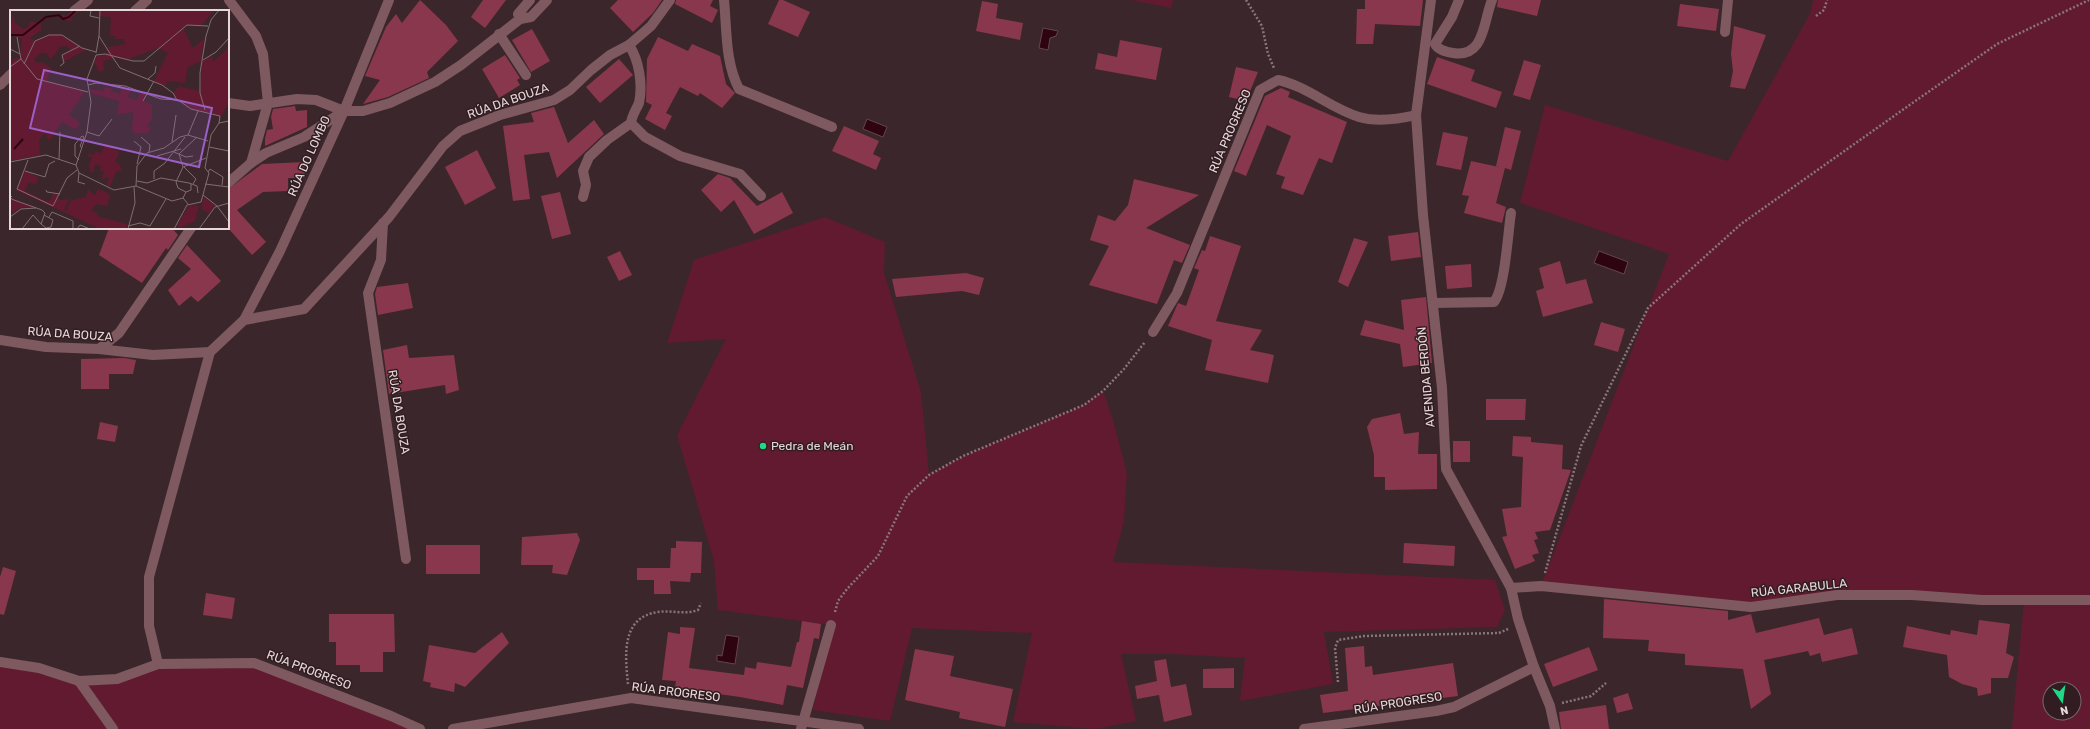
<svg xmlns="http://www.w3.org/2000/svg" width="2090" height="729" font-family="Rubik,sans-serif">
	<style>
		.green { fill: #611a2f; fill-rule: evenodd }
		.water { fill: #2d0410; stroke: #64444d }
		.building { fill: #89374c }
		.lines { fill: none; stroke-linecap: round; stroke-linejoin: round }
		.path { stroke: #887679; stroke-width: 2.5; stroke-dasharray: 2 2; stroke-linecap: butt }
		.minor { stroke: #7f5960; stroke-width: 10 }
		.poi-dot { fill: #20d887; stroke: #311d21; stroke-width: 1.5 }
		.labels { text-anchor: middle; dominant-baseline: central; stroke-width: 3; stroke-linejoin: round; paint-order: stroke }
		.street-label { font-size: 12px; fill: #e6d8da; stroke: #311d21 }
		.poi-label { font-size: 12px; fill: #e6d8da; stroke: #311d21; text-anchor: start }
		.inset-river { fill: none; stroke: #2d0410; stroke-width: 2 }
		.inset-road { fill: none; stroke: #7f6e71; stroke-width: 1 }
		.view { fill: #9b60c7; fill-opacity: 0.15; stroke: #9b60c7; stroke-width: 2 }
		.inset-edge { fill: none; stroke: #e6d8da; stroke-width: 2 }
	</style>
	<rect width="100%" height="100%" fill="#3b272b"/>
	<g class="green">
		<path d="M1131 0H1173L1171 8Z"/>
		<path d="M1813 0H2090V729H2012L2024 600 1837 595 1751 607 1541 586 1669 254 1520 203 1545 105 1728 161 1810 14ZM2050 689H2074V713H2050Z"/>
		<path d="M825 217 885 242 884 273 921 392 929 475 964 456 1084 405 1103 391 1114 423 1127 474 1124 521 1113 562 1495 580 1505 610 1497 627 1324 632 1333 684 1240 701 1245 658 1172 654H1121L1136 721 1096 729 1013 722 1032 633 912 628 890 721 813 710 831 625 718 610 714 561 677 435 726 339 667 343 694 260Z"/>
		<path d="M0 662 79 681 117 679 158 664 254 663 420 729H0Z"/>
	</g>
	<g class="water">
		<path d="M1043 28 1058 31 1056 36 1050 38 1048 50 1039 48Z"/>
		<path d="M867 119 887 127 883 137 863 129Z"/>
		<path d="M1599 251 1628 262 1624 274 1594 263Z"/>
		<path d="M726 635 739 637 735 664 717 661V655L722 656Z"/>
	</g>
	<g class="building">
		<path d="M420 0 446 25 458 41 427 72 429 78 388 97 363 104 380 80 365 76 386 27 396 14 402 23Z"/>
		<path d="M483 0H506L485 28 471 17Z"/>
		<path d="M618 0H662L653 13 633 32 610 8Z"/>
		<path d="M676 0H713L710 6 718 10 712 23 675 4Z"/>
		<path d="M779 0H783L810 12 798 37 768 24Z"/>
		<path d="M1365 0H1423L1420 26 1375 24 1373 44H1356L1357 9H1365Z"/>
		<path d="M1498 0H1541L1537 16 1497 7Z"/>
		<path d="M982 1 998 4 996 18 1023 23 1020 40 976 31Z"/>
		<path d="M1680 4 1719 9 1716 31 1677 26Z"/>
		<path d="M1734 26 1766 35 1745 89 1730 87 1733 71 1731 54Z"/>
		<path d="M532 29 550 61 531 72 512 40Z"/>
		<path d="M658 37 688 51 692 44 720 56 726 84 735 93 722 108 700 93 698 96 680 87 666 113 672 116 665 130 645 119 652 105 646 102 647 59Z"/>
		<path d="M1120 40 1162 48 1156 80 1095 69 1098 53 1117 57Z"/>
		<path d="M505 55 520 78 517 80 520 85 499 98 482 69Z"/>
		<path d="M1437 57 1475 70 1471 81 1502 92 1496 108 1427 84Z"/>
		<path d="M619 59 633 75 600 103 586 87Z"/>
		<path d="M1524 60 1541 65 1530 100 1513 95Z"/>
		<path d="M1236 67 1258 72 1246 101 1229 97Z"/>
		<path d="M1281 88 1290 92 1288 97 1347 122 1332 163 1319 158 1303 195 1281 188 1285 177 1276 174 1291 136 1267 125 1246 176 1234 171 1265 96Z"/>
		<path d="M295 106 296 111 307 110V127L265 146V139L267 130 273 129 271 117 273 109Z"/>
		<path d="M554 107 568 143 594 120 604 134 557 178 549 152 524 155 530 199 513 201 503 126 534 122 531 113Z"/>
		<path d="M844 126 879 141 873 154 881 158 876 170 832 151Z"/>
		<path d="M1505 127 1521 131 1511 170 1505 168 1496 203 1506 207 1502 223 1464 213 1469 196 1462 195 1471 161 1499 167 1496 166Z"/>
		<path d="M1443 132 1468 137 1461 170 1436 165Z"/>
		<path d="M477 150 496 188 465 205 445 167Z"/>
		<path d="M304 162 305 178H288V191L263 192 237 210 266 242 252 255 228 228V189L262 164Z"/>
		<path d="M718 174 730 178 757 206 782 192 793 213 754 234 734 200 721 212 701 190Z"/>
		<path d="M1134 179 1199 195 1146 228 1190 245 1182 263 1174 260 1157 304 1089 285 1109 246 1090 240 1098 215 1115 221 1128 205Z"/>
		<path d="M560 192 571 234 552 239 541 196Z"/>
		<path d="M109 228H172L178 235 168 250 166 248 142 283 99 255Z"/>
		<path d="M1418 232 1421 257 1391 261 1388 236Z"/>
		<path d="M1210 236 1241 246 1216 321 1262 330 1250 350 1274 355 1268 383 1205 370 1212 340 1168 326 1178 303 1186 306 1199 270 1194 268 1202 250 1205 251Z"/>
		<path d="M1354 238 1368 242 1348 287 1338 282Z"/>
		<path d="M187 245 221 281 198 302 191 296 179 306 168 290 191 269 178 258Z"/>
		<path d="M620 251 632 275 619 281 607 257Z"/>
		<path d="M1560 261 1566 284 1586 279 1593 303 1543 317 1536 291 1544 288 1539 268Z"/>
		<path d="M1471 264 1472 287 1447 289 1445 266Z"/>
		<path d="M966 273 984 278 979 295 962 291 896 297 892 279Z"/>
		<path d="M408 283 413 308 378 315 375 294 377 287Z"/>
		<path d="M1426 297 1432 363 1403 367 1400 344 1360 335 1365 320 1404 330 1401 300Z"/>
		<path d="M1601 322 1625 329 1618 352 1594 345Z"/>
		<path d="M407 345 409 358 454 355 459 390 446 394 445 385 389 394 383 350Z"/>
		<path d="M124 358 136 360 133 374H109V389H81V359Z"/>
		<path d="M1486 399H1526L1525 420H1486Z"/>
		<path d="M1400 413 1404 434 1419 432 1418 454H1437V489L1385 490V477H1374V455L1367 427 1372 419Z"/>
		<path d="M100 422 118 426 115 442 97 439Z"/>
		<path d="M1513 436 1531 437V442L1563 445 1562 469 1571 470 1550 530 1535 532 1538 539 1534 540 1539 553 1532 555 1535 561 1515 569 1502 537 1507 536 1502 509 1521 507 1523 457 1512 456Z"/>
		<rect x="1453" y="441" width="17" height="21"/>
		<path d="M577 533 580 540 567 575 552 573 553 565H521L522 537Z"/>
		<path d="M676 541 702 542 701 573H691L690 582 670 581 671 594H654V580H637V568H670L671 548H676Z"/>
		<path d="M1404 543 1455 546 1454 566 1403 563Z"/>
		<rect x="426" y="545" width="54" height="29"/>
		<path d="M3 567 16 571 4 615 0 614V577Z"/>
		<path d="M206 593 235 598 232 619 203 615Z"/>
		<path d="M1604 599 1728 611V620L1751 614 1756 633 1819 618 1824 635 1852 628 1858 654 1822 662 1820 653 1810 656 1808 651 1764 660 1771 694 1751 709 1743 669 1685 665V654L1648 651 1649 640 1603 638Z"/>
		<path d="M329 614H394L395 652H383V672H360V665H336V642H329Z"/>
		<path d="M1979 620 2010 624 2006 653 2014 657 2008 678H1991V693L1978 696 1977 688 1962 684 1949 677 1947 655 1903 647 1907 626 1950 635 1951 630 1977 635Z"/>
		<path d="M802 621 821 624 819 639 814 638 803 688 787 685 783 705 740 697 675 688 676 681 662 680 668 632 680 634V627L695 628 689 668 744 675 745 667 756 669 757 662 791 667 797 642H799Z"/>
		<path d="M502 632 509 643 465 687 455 683 454 692 430 687 431 683 423 681 429 645 475 653Z"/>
		<path d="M1364 646 1365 667 1372 666 1373 675 1453 663 1458 696 1323 713 1320 695 1348 691 1345 648Z"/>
		<path d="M1589 647 1598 670 1553 687 1544 664Z"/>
		<path d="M915 649 954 656 950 676 1013 689 1005 727 959 718 960 712 905 700Z"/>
		<path d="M1166 659 1171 687 1186 684 1192 715 1164 722 1159 695 1137 699 1135 686 1157 681 1154 661Z"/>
		<path d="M1234 668V688H1203V669Z"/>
		<path d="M1628 693 1633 709 1617 713 1613 698Z"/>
		<path d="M1606 705 1609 729H1561L1559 712Z"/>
	</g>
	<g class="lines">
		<g class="path">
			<path d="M1246 0 1262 26 1268 54 1274 68"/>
			<path d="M1816 16 1824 10 1827 0"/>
			<path d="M1545 573 1581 446 1648 308 1741 224 1911 104 1997 44 2089 0"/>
			<path d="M835 612 838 601 847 589 878 556 907 496 929 475 963 456 1084 405 1103 391 1124 369 1145 342"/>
			<path d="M1338 682 1335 648 1338 640 1364 636 1499 633 1508 629"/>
			<path d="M628 684C625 655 621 617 658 612 672 610 684 615 698 610L701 603"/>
			<path d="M1562 703 1591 696 1606 683"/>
		</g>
		<g class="minor">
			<path d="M530 0 518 14 520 19 531 17 547 0"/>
			<path d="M724 0C727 30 725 62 739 89L832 127"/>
			<path d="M1431 0 1416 115 1423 215 1442 388 1446 469 1511 588 1518 619 1534 667 1550 706 1555 729"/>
			<path d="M1459 0 1452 17 1435 44C1438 50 1446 52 1453 53 1485 58 1483 22 1492 0"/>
			<path d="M74 11 88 0"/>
			<path d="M135 11 147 0"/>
			<path d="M1725 32 1728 0"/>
			<path d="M499 34 526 75"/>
			<path d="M629 45C639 60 643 84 639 103 636 110 632 115 631 123L645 137 680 156 740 174 761 196"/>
			<path d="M0 85 11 74"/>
			<path d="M228 103 250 106 297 99 316 100 344 111H363L390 103 435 82 461 65 520 19"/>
			<path d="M251 163 266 153 304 137 344 111"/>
			<path d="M228 183 251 163 268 103 263 54 256 36 229 0"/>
			<path d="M583 197 586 185 583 171 589 157 607 140 631 123"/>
			<path d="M383 223 381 260 368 293 406 559"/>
			<path d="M1433 303 1494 302C1505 289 1508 232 1511 213"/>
			<path d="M244 320 280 251 344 111 389 0"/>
			<path d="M1153 332 1177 293 1260 90 1278 80C1307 86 1330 108 1359 117 1376 122 1399 119 1416 115"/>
			<path d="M0 340 46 347 99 349 153 355 210 352 244 320 304 309 389 217 443 146 460 131 500 115 554 100 570 90 591 70 610 55 629 45 651 26 670 0"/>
			<path d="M99 349 119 333 191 228"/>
			<path d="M1511 588 1541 586 1751 607 1837 595H1912L1982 600H2090"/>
			<path d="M0 662 39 668 79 681 117 679 158 664 254 663 391 716 420 729"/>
			<path d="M158 664 149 626V577L210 352"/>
			<path d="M79 681 113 729"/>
			<path d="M453 729 631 698 859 729"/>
			<path d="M801 729 831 625"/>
			<path d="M1304 729 1436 711 1454 707 1534 667"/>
		</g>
	</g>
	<circle class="poi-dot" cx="763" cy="446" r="4"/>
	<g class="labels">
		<g class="street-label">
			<text transform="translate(508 101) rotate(-19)">RÚA DA BOUZA</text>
			<text transform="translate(1230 131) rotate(-67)">RÚA PROGRESO</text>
			<text transform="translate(309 156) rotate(-66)">RÚA DO LOMBO</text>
			<text transform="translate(70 334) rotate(4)">RÚA DA BOUZA</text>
			<text transform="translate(1426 377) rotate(-95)">AVENIDA BERDÓN</text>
			<text transform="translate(399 412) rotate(81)">RÚA DA BOUZA</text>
			<text transform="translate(1799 588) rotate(-6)">RÚA GARABULLA</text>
			<text transform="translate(309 670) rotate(21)">RÚA PROGRESO</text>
			<text transform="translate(676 692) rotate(7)">RÚA PROGRESO</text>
			<text transform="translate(1398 703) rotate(-9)">RÚA PROGRESO</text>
		</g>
		<g class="poi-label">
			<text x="771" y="446">Pedra de Meán</text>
		</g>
	</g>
	<g transform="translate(10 10)">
		<rect width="219" height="219" fill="#3b272b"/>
		<path d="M62 0H71L62 7 60 12 48 6 36 9 31 13V20L20 28 25 31 39 25 49 24 76 40 55 51 52 45 61 40 56 36H51L41 49 36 43H30L24 50 27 53 32 52 41 58 37 71 75 81 59 105 70 112 66 120 52 112 39 131 36 124 33 125 29 130 30 145 0 151V52L6 48H10L12 28 0 25 3 4 5 13 13 19 18 17 21 11 27 13 34 7 47 4 57 6ZM90 0H204L192 15H177L173 18 183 38 194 29 191 51 178 57 175 73 158 71 155 77 144 71 158 43 149 38 118 49 105 48 93 51 94 61 89 62 84 51 87 46 94 45 99 40 98 37 115 34 114 29H105V26H100L101 7 88 6ZM219 37V91L212 106 181 99 168 90 163 83 169 76 190 81 192 51 202 46 203 52ZM94 77 102 78 101 81 110 84 111 78 121 80 118 87 127 90 130 82 136 85 134 91 142 95V109L137 116 141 117 138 123 126 124 122 121 123 102 107 105 109 91 79 83 80 79 94 81ZM95 135 110 142 105 151 110 155 112 160 106 162 100 177 97 175 99 168 96 167 91 171 94 162 90 161 91 156 85 154 83 163 79 162 81 158 78 157 82 148 78 146 79 143 84 145 86 141 91 143ZM15 161 28 167 26 175 19 172 15 181 39 192 43 184H49L47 188 51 190 59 189 54 201 57 200 60 191 76 187 78 180 85 185 88 179 96 182 100 186 97 196 86 194 81 201 87 203V206L117 214V219H90L6 180ZM194 187 205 195 199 203 191 199ZM0 188 25 197 10 198 4 202 0 200ZM180 194 184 198 182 194 189 196 185 211 170 218 167 215Z" fill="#611a2f"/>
		<path class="inset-river" d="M0 25H13L36 7 49 5 53 9 59 7 66 0M4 139 13 129"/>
		<path class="inset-road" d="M81 0 80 6 89 8M89 26 90 0M7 27 10 44M0 39 10 44 11 49 27 69 78 82M86 43 89 26 101 45M86 45 95 44 123 51H134L177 15 198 16M101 45 110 58 152 75 163 83 167 90M193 50 206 42 219 28M14 54 25 31 39 25H52L72 38 86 42M50 56 54 53 52 45 70 36M0 57 11 49M138 69 145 63 146 56M78 75 86 73 115 76 151 89 168 90 181 99 210 106 209 113M133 91 144 71M195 100 190 83V63L196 26 201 10 209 0M77 122 89 126 102 109M178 125 188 101M131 127 140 135 139 142M124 131 131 137 127 154M162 132 166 105M199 137 219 141M164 142 176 147 183 146M147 146 171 139M49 150 50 122M69 150 65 146V134L72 126 74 127 70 136 72 138M0 152 36 145 66 155 69 163 104 180 126 176M66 155 77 122 81 92 77 69 86 45M173 157 169 144 187 127M173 157 166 172 168 178 176 182M173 157 196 148M174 157 186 169 183 174M15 161 35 167 39 154 45 151M198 162 200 159 213 167 212 175M69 163 68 172 75 174M144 169V161L155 153 175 127M127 171 137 173 151 168 179 173 187 176 188 183M195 174 219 177M126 176 127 156 137 143 154 138 170 127 178 125 198 131M126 176 162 191 173 188 178 194M7 179 43 196 57 168 67 160M7 179 18 150M36 180 37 182 50 184M193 185 207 196 219 212M2 186 0 188 4 190 32 200 35 203 31 214 36 218M173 188 176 182 181 180V174M34 205 43 210 41 217 36 218M0 207 11 199 26 198M39 207 42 202 63 211V219M118 216 130 213 140 216 156 189M12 219 23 205 31 214M67 219 70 215 80 219M118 219 125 193 124 177M164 219 177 195 191 192 199 163 195 158 201 125 209 113 219 111M189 219 205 197 219 193"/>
		<path class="view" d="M34 60 202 98 189 157 20 118Z"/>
		<rect width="219" height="219" class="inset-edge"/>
	</g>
	<g transform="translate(2062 701) rotate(167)"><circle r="19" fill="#311d21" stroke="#79686b"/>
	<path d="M0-3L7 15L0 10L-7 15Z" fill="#20d887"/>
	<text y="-6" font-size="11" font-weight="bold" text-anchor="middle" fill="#e6d8da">N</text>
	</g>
</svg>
